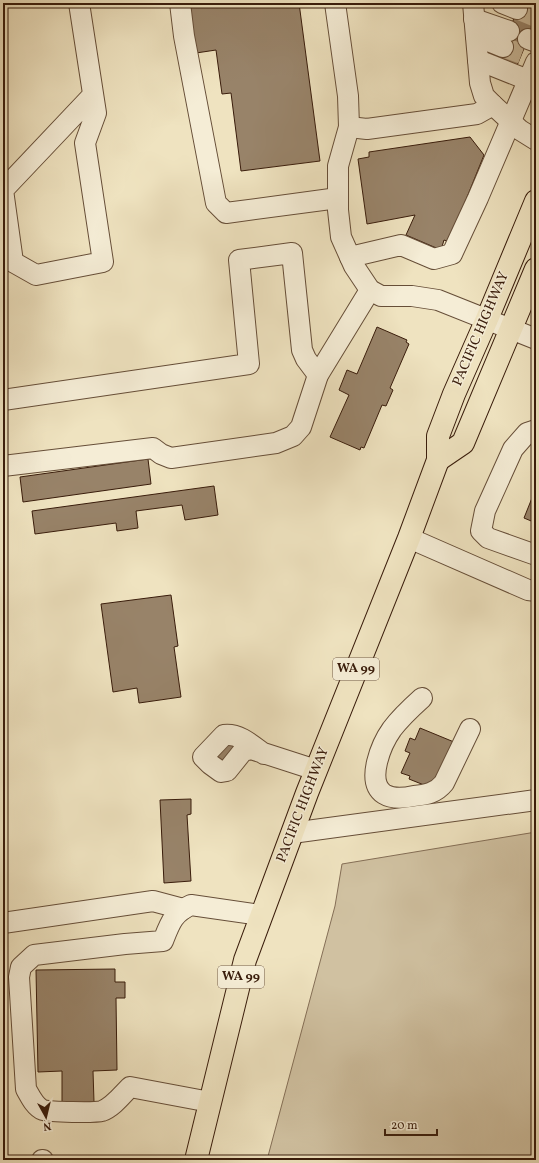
<svg xmlns="http://www.w3.org/2000/svg" width="539" height="1163" font-family="Vollkorn,serif">
	<style>
		.green { fill: #d0c1a1; stroke: #846e56 }
		.building { fill: #988369; stroke: #391c0b }
		.lines { fill: none; stroke-linecap: round; stroke-linejoin: round }
		.minor-tunnel { stroke: #cbbb9c; stroke-width: 20; stroke-dasharray: 20 10; stroke-linecap: butt }
		.minor-casing { stroke: #664e38; stroke-width: 22 }
		.highway-casing { stroke: #391c0b; stroke-width: 24 }
		.minor { stroke: #f5edd6; stroke-width: 20 }
		.highway { stroke: #efe3c0; stroke-width: 22 }
		.labels { text-anchor: middle; dominant-baseline: central; stroke-width: 3; stroke-linejoin: round; paint-order: stroke }
		.shield { fill: #f5edd6; stroke: #715b48; stroke-width: 1 }
		.shield-label { font-size: 13px; font-weight: bold; fill: #391c0b }
		.street-label { font-size: 14px; fill: #391c0b; stroke: #f5edd6 }
	</style>
	<rect width="100%" height="100%" fill="#efe3c0"/>
	<filter id="stains"><feTurbulence type="fractalNoise" baseFrequency=".005" numOctaves="4"/><feColorMatrix values="0 0 0 0 .2 0 0 0 0 .09 0 0 0 0 .02 0 0 0 .5 -.17"/></filter>
	<radialGradient id="worn" r=".72"><stop offset=".6" stop-color="#630" stop-opacity="0"/><stop offset="1" stop-color="#630" stop-opacity=".3"/></radialGradient>
	<path class="green" d="M536 832V1160H267L335 906 342 864Z"/>
	<g class="building">
		<path d="M202 3H299L320 161 241 171 231 93 222 94 216 50 196 53 189 5Z"/>
		<path d="M520 3H536V19L514 73 495 66Z"/>
		<path d="M470 137 484 155 449 242 444 240 441 250 406 235 415 215 367 224 358 159 369 157V152Z"/>
		<path d="M377 327 407 340 406 342 409 344 390 388 393 390 386 406 382 405 364 448 361 447 360 450 330 437 349 395 339 390 347 370 357 374Z"/>
		<path d="M148 459 151 484 23 502 20 477Z"/>
		<path d="M214 486 218 515 185 520 182 505 136 511 138 528 117 531 116 523 35 534 32 511Z"/>
		<path d="M536 488V523L524 518Z"/>
		<path d="M171 595 178 646 174 647 181 697 139 703 137 688 113 692 101 604Z"/>
		<path d="M420 728 454 742 460 767 429 787 409 779 410 776 401 773 410 753 405 751 410 738 415 740Z"/>
		<path d="M228 741 238 750 224 764 215 756Z"/>
		<path d="M191 799V814L187 815 191 881 164 883 160 800Z"/>
		<path d="M115 969V982H125V998H116L117 1070 93 1071 94 1102 62 1103V1071L38 1072 36 970Z"/>
	</g>
	<g class="lines">
		<g class="minor-tunnel">
			<path d="M517 9 536 17"/>
			<path d="M503 47 522 54"/>
		</g>
		<defs>
			<g id="minor">
				<path d="M79 3 96 113 85 143 103 262 36 275 13 262 3 190 93 95"/>
				<path d="M180 3 184 36 216 203 226 213 338 198"/>
				<path d="M335 3 348 96 349 127 338 166V210L341 237 354 266 370 290 381 296H412L438 300 536 339"/>
				<path d="M473 3 480 83 484 96 493 105 520 130 536 140"/>
				<path d="M502 3 517 9"/>
				<path d="M474 19 509 31"/>
				<path d="M476 36 503 47"/>
				<path d="M528 39 536 42"/>
				<path d="M478 60 528 80"/>
				<path d="M349 127 367 129 477 114 493 105"/>
				<path d="M350 257 401 245 434 259 452 254 478 198 536 62"/>
				<path d="M3 400 249 364 239 260 292 253 302 350 306 359 318 375"/>
				<path d="M536 430 527 433 513 449 485 511 481 531 488 538 536 555"/>
				<path d="M3 466 153 448 161 454 171 458 276 443 293 436 301 427 318 375 370 290"/>
				<path d="M409 538 528 590 536 591"/>
				<path d="M422 698C412 707 401 717 392 729 382 743 365 781 384 794 392 799 405 798 414 796 426 795 436 793 444 783L470 729"/>
				<path d="M264 754C252 745 239 733 224 735L203 757 210 764 221 772 227 771 243 751 251 749 316 770"/>
				<path d="M292 833 536 800"/>
				<path d="M3 923 153 901 183 909"/>
				<path d="M210 1102 130 1087C122 1095 113 1107 102 1111 95 1113 50 1112 43 1110 35 1107 30 1096 26 1089L19 977 21 967 34 955 125 944 163 941C170 923 173 913 191 905L261 915"/>
				<path d="M42 1160H43"/>
			</g>
			<g id="highway">
				<path d="M438 460 463 443 536 269"/>
				<path d="M196 1160 245 960 307 793 409 538 438 460V436L454 394 487 319 536 201"/>
			</g>
		</defs>
		<use href="#minor" class="minor-casing"/>
		<use href="#highway" class="highway-casing"/>
		<use href="#minor" class="minor"/>
		<use href="#highway" class="highway"/>
	</g>
	<g class="labels">
		<g class="shield">
			<rect x="333" y="658" width="46" height="22" rx="3"/>
			<rect x="218" y="966" width="46" height="22" rx="3"/>
		</g>
		<g class="shield-label">
			<text x="356" y="669">WA 99</text>
			<text x="241" y="977">WA 99</text>
		</g>
		<g class="street-label">
			<text transform="translate(481 329) rotate(-67)">PACIFIC HIGHWAY</text>
			<text transform="translate(303 805) rotate(-69)">PACIFIC HIGHWAY</text>
		</g>
	</g>
	<rect width="539" height="1163" fill="none" stroke="#efe3c0" stroke-width="16"/>
	<rect x="4" y="4" width="531" height="1155" fill="none" stroke="#391c0b" stroke-width="2"/>
	<rect x="8" y="8" width="523" height="1147" fill="none" stroke="#391c0b"/>
	<g transform="translate(46 1117) rotate(172)" stroke="#f5edd6" stroke-width="3" paint-order="stroke">
	<path d="M0-3L7 15L0 10L-7 15Z" fill="#391c0b"/>
	<text y="-6" font-size="11" font-weight="bold" text-anchor="middle" fill="#391c0b">N</text>
	</g>
	<path d="M385 1129v6h52v-6" fill="none" stroke="#391c0b" stroke-width="2"/>
	<text x="391" y="1129" font-size="12" fill="#391c0b" stroke="#f5edd6" stroke-width="3" paint-order="stroke">20 m</text>
	<rect width="100%" height="100%" filter="url(#stains)"/>
	<rect width="100%" height="100%" fill="url(#worn)"/>
</svg>
